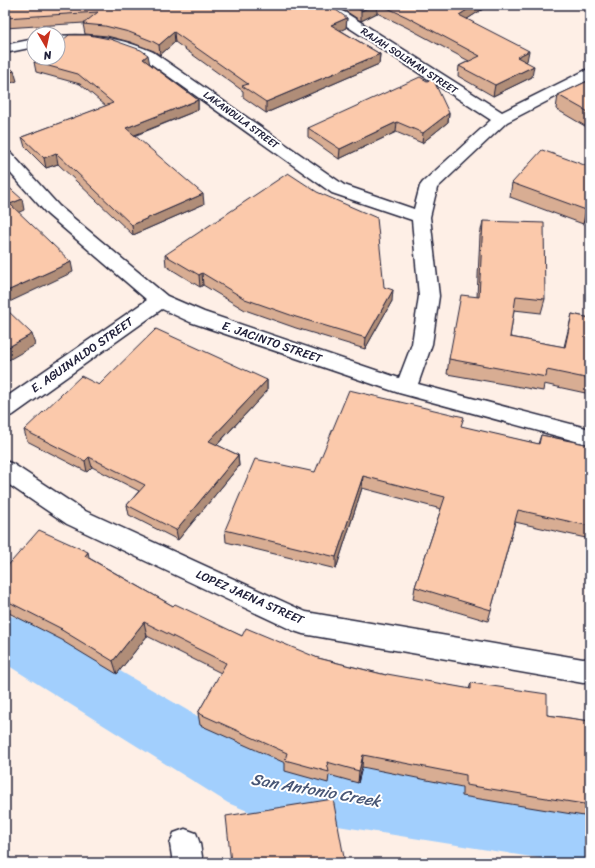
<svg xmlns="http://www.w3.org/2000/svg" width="595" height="868" font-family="Sriracha,sans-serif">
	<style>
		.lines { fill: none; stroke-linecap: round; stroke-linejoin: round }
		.river { fill: #a2cffd; fill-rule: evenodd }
		.minor-casing { stroke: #22223b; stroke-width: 3 }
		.minor { fill: #fff; fill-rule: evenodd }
		.wall { fill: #d8ad93; stroke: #22223b }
		.shaded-wall { fill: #b08d78; stroke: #22223b }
		.building { fill: #fbc9ab; stroke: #22223b }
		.labels { text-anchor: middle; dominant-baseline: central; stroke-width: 4; stroke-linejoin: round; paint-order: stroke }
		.far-street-label { font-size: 10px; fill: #22223b; stroke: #fff }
		.street-label { font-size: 12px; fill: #22223b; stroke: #fff }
		.near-water-label { font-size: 16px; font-style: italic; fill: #485675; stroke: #fff }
	</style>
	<rect width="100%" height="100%" fill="#feefe6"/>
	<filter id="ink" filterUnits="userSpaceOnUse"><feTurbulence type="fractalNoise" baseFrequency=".025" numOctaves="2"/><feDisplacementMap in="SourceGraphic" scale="8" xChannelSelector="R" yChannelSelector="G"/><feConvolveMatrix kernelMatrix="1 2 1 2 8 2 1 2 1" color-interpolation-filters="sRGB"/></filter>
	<g filter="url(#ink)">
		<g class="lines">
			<path class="river" d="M5 615 21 618 41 625 259 752 590 802V863H569L250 812 228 803 9 666 5 665Z"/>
			<defs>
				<g id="minor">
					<path d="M309 5H328L346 13 502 112 590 68V79L507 122 437 188 430 217 439 296 432 344 418 384 590 429V445L399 393 190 322 162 309 13 415 5 417V398L147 300 47 214 5 167V152L11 153 59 206 167 296 204 312 399 378 412 344 419 296 412 220 332 193 143 58C113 45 90 41 58 44V36C92 33 122 38 153 52L344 185 414 209 420 186 423 182 491 120 336 19 311 8Z"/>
					<path d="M34 39V47L5 53V45Z"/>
					<path d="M5 461 13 464 83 510 306 612 583 659 590 658V682L583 683 303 634 294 631 67 524 5 482Z"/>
					<path d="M185 829 196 833 200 844 203 863H173L170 844 174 833Z"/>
				</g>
			</defs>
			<use href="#minor" class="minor-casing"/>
			<use href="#minor" class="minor"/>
		</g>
		<g class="wall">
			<path d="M5 5 347 18 346 28 340 30 380 54 379 64 266 113 243 97V91L175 42 160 55 154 51 130 42 107 36 85 34 83 24 84 23 5 28Z"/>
			<path d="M332 5H489L467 19 527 61 526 62 532 77 493 96 458 76 459 66 469 61 406 27 377 13 361 21 347 12Z"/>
			<path d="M34 62 150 64 198 100V110L134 136 204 204 133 235 58 164 46 168 25 147 22 137 106 106 80 84 36 72Z"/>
			<path d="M590 80V129L556 109 558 95Z"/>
			<path d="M449 113 448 122 422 143 396 132 339 159 308 137V128Z"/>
			<path d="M590 167V215L583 224 510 197 512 183Z"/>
			<path d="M483 221 545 299 541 313 514 310 510 337 564 347 572 314 590 318V394L544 384 543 391 447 374 449 359 477 297 480 235Z"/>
			<path d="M165 255 384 287 392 301 365 349 296 328 245 310 203 285 200 287 166 266Z"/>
			<path d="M267 380V391L217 445 238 455 239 466 178 540 129 515 127 505 139 491 92 467 87 472 27 441 24 430 99 385Z"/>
			<path d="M462 427 538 444 541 435 590 445V539L515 522 488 621 413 599 415 587 441 509 362 488 336 569 226 542 225 530 315 472Z"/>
			<path d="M89 558 173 606 242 636 318 658 386 675 469 689 471 683 547 715 590 721V817L462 796V787L362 767 358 783 329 775 328 783 285 771V763L200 725 198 713 221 673 147 636 117 674 64 642V641L5 611V569Z"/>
		</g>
		<g class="shaded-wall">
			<path d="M373 5H377V13L361 21V11Z"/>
			<path d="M475 5H489L458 25 459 15Z"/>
			<path d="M347 18 346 28 331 35V25Z"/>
			<path d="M174 32 175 42 160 55 159 45Z"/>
			<path d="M529 51 527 61 515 67 517 57Z"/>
			<path d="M380 54 379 64 266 113V102Z"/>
			<path d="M148 55 150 65 143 59Z"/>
			<path d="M534 66 532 77 493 96 495 85Z"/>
			<path d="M14 71 17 81 5 85V74Z"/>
			<path d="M198 100V110L127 138 126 128Z"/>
			<path d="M449 113 448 122 422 143 423 133Z"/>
			<path d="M397 122 396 132 339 159 340 149Z"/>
			<path d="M56 153 58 164 46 168 44 158Z"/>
			<path d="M203 194 204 204 133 235 132 225Z"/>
			<path d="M22 199 24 210 13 215 10 204Z"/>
			<path d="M590 205V215L583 224 586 210Z"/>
			<path d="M71 262 73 272 5 304V292Z"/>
			<path d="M202 273 203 285 200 287 199 275Z"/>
			<path d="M393 290 392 301 365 349 366 338Z"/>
			<path d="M32 334 35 345 5 362V349Z"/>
			<path d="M267 380V391L210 452 209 441Z"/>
			<path d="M238 455 239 466 178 540 176 530Z"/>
			<path d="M89 457 92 467 87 472 85 461Z"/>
			<path d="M363 476 362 488 336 569V557Z"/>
			<path d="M88 552 91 566 85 556Z"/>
			<path d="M144 622 147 636 117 674 113 661Z"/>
			<path d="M363 755 362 767 358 783 359 771Z"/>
		</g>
		<g class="building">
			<path d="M5 5H323L336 10 347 18 331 25 380 54 266 102 242 86 248 84 174 32 159 45 152 41 129 32 105 26 83 24 98 12 5 18Z"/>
			<path d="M352 5H373L361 11Z"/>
			<path d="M381 5H475L459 15 529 51 517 57 534 66 495 85 459 66 480 56 407 17Z"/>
			<path d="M69 35H89L110 39 141 50 148 55 143 59 198 100 126 128 203 194 132 225 56 153 44 158 22 137 113 103 78 74 34 62 40 58H58V44Z"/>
			<path d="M5 63 14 71 5 74Z"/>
			<path d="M420 77 427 81 433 79 449 113 423 133 397 122 340 149 308 128Z"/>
			<path d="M590 80V113L558 95Z"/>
			<path d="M542 150 590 167V205L586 210 512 183Z"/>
			<path d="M288 173 317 192 377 218 384 287 393 290 366 338 296 317 245 299 202 273 199 275 165 255Z"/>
			<path d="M5 184 22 199 10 204 71 262 5 292Z"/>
			<path d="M483 221 544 223 545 299 516 296 510 337 565 347 572 314 590 318V379L547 370 546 377 449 359 461 295 479 297Z"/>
			<path d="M5 308 32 334 5 349Z"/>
			<path d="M156 329 267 380 209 441 238 455 176 530 127 505 145 485 89 457 85 461 24 430 81 376 99 385Z"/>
			<path d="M349 390 464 417 461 426 539 444 541 435 590 445V526L518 510 491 610 415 587 445 497 363 476 336 557 225 530 255 459 315 472Z"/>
			<path d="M39 530 88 552 85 556 173 606 175 604 242 636 246 628 318 658 386 675 387 674 471 689V683L547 694V715L590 721V805L466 785V775L363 755 359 771 327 762 329 772 285 760 287 753 198 713 226 663 144 622 113 661 60 629H62L5 600V569Z"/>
			<path d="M333 799 345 863H231L226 816Z"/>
			<path d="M470 861 471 863H463Z"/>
		</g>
	</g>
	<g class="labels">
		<g class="far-street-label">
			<text transform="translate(409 61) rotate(33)">RAJAH SOLIMAN STREET</text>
			<text transform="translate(241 120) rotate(36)">LAKANDULA STREET</text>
		</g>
		<g class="street-label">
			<text transform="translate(272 342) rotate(19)">E. JACINTO STREET</text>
			<text transform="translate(82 355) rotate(-35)">E. AGUINALDO STREET</text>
			<text transform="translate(250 597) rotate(24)">LOPEZ JAENA STREET</text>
		</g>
		<g class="near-water-label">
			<text transform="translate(316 790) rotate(10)">San Antonio Creek</text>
		</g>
	</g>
	<rect width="595" height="868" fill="none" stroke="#fff" stroke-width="20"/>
	<rect x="10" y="10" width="575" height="848" fill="none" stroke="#22223b" stroke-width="1.5" filter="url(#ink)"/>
	<g transform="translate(46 46) rotate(171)"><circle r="19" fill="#ffffff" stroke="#a7a7b1"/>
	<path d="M0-3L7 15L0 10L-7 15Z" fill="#c8321e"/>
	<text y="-6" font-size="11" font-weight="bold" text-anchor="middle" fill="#22223b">N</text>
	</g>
</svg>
